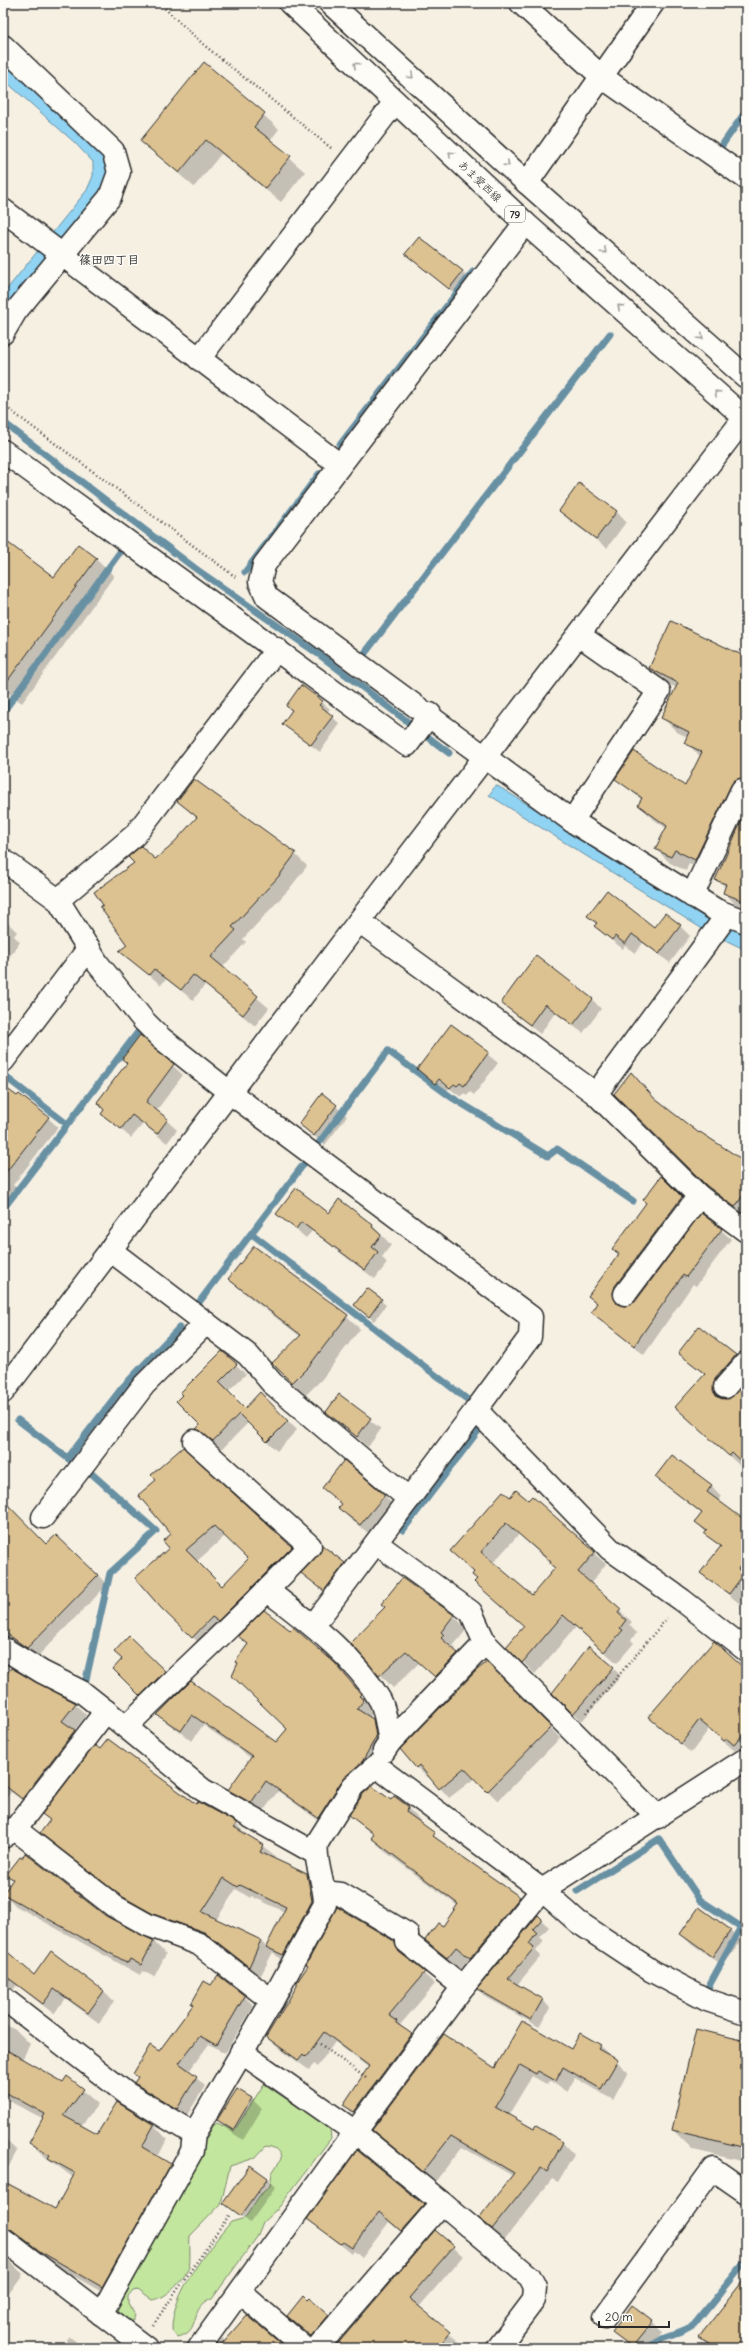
<svg xmlns="http://www.w3.org/2000/svg" width="749" height="2351" font-family="Delius,'Klee One',sans-serif">
	<style>
		.green { fill: #c3e69f; stroke: #778865 }
		.water { fill: #91d3f3; stroke: #6890a3 }
		.shadow { fill: #0003; fill-rule: evenodd }
		.lines { fill: none; stroke-linecap: round; stroke-linejoin: round }
		.stream { stroke: #6890a3; stroke-width: 7 }
		.building { fill: #dcc191; stroke: #2b2b2b; fill-rule: evenodd }
		.minor-casing { stroke: #2b2b2b; stroke-width: 25 }
		.major-casing { stroke: #2b2b2b; stroke-width: 25 }
		.path { stroke: #2b2b2b; stroke-width: 2.5; stroke-dasharray: 1 3; stroke-linecap: butt }
		.minor { stroke: #fdfcf7; stroke-width: 22 }
		.major { stroke: #fdfcf7; stroke-width: 22 }
		.oneway { stroke: #9e9e9b }
		.labels { text-anchor: middle; dominant-baseline: central; stroke-width: 3; stroke-linejoin: round; paint-order: stroke }
		.shield { fill: #fdfcf7; stroke: #6a6a68; stroke-width: 1 }
		.shield-label { font-size: 10px; font-weight: bold; fill: #2b2b2b }
		.street-label { font-size: 11px; fill: #2b2b2b; stroke: #fdfcf7 }
		.neighbourhood-label { font-size: 12px; font-weight: bold; fill: #2b2b2b; stroke: #fdfcf7 }
	</style>
	<rect width="100%" height="100%" fill="#f6f0e3"/>
	<filter id="ink" filterUnits="userSpaceOnUse"><feTurbulence type="fractalNoise" baseFrequency=".025" numOctaves="2"/><feDisplacementMap in="SourceGraphic" scale="8" xChannelSelector="R" yChannelSelector="G"/><feConvolveMatrix kernelMatrix="1 2 1 2 8 2 1 2 1" color-interpolation-filters="sRGB"/></filter>
	<g filter="url(#ink)">
		<path class="green" d="M264 2084 330 2128 331 2138 280 2206 263 2222 257 2237 212 2299C187 2308 203 2331 178 2337L172 2330C171 2294 208 2249 231 2222L245 2218 260 2195 270 2186 272 2173 281 2159C280 2150 274 2147 266 2146L255 2158 230 2166 221 2204 190 2236C189 2243 191 2261 189 2267 184 2280 167 2298 153 2300L138 2289 133 2290 128 2296V2303L135 2315 132 2321 126 2323 112 2313 213 2126 217 2123 234 2131Z"/>
		<g class="water">
			<path d="M3 57 108 157 109 174 103 188 3 316V294L87 190 93 176V162L74 142 3 79Z"/>
			<path d="M496 785 707 915 746 933V950L704 930 489 795Z"/>
		</g>
		<g class="shadow">
			<path d="M204 63 279 129 270 141 305 172 281 202 221 154 194 187 141 141Z"/>
			<path d="M407 254 462 272 472 282 460 298Z"/>
			<path d="M560 511H616L626 522 607 548 570 521Z"/>
			<path d="M3 541 54 578 96 559 114 576 22 703 3 689Z"/>
			<path d="M746 658V784L709 873 689 863 686 871 670 863 656 849 666 828 653 819 639 805 642 800 617 779 686 788 701 757 685 742 687 737 677 732 663 718 677 688 664 682 650 668Z"/>
			<path d="M322 702 330 709 327 712 340 724 320 752 283 724 293 711 287 706Z"/>
			<path d="M194 780 295 854 307 866 290 888 243 939 246 942 222 968 269 1008 255 1026 205 985 193 1000 166 979 161 985 120 951 129 945 155 860 169 849 197 818 178 801Z"/>
			<path d="M746 814V910L738 907 724 892 726 888 717 879Z"/>
			<path d="M589 916 654 929 680 926 690 936 670 963 643 943 635 953 625 946 623 949 606 936Z"/>
			<path d="M3 918 17 932 14 936 20 942 3 966Z"/>
			<path d="M592 999 601 1009 583 1033 555 1013 540 1034 502 1003Z"/>
			<path d="M452 1025 498 1063 474 1095 470 1092 467 1095 464 1093 461 1097 449 1088 446 1093 418 1069Z"/>
			<path d="M140 1036 183 1075 156 1111 177 1130 167 1143 143 1124 131 1138 103 1114 128 1064 123 1059Z"/>
			<path d="M3 1087 48 1118 58 1127 13 1185 16 1188 3 1205Z"/>
			<path d="M615 1094 658 1102 699 1135 739 1159 746 1148V1217L719 1197Z"/>
			<path d="M323 1095 347 1116 325 1145 300 1124Z"/>
			<path d="M661 1178 691 1208 622 1303 624 1308 636 1302 721 1230 731 1239 696 1286 693 1284 644 1355 593 1311 598 1304 589 1296 619 1255 613 1249 647 1203Z"/>
			<path d="M339 1201 373 1226 391 1245 382 1257 387 1263 375 1279 312 1231 306 1238 278 1214H329Z"/>
			<path d="M230 1279 347 1316 360 1329 322 1379 305 1396 273 1363 301 1337 243 1292Z"/>
			<path d="M367 1289 386 1305 374 1321 355 1305Z"/>
			<path d="M699 1328 737 1355 746 1364 722 1394 723 1400 735 1396 746 1384V1465L742 1462 739 1465 686 1416 705 1375 680 1353Z"/>
			<path d="M222 1352 246 1374 227 1392 245 1409 260 1394 297 1430 277 1451 248 1423 222 1449 197 1429 201 1425Z"/>
			<path d="M339 1396 381 1429 368 1447 327 1412Z"/>
			<path d="M656 1477 711 1485 721 1496 718 1501 746 1522V1595L740 1604 702 1573 721 1548 696 1522 702 1514Z"/>
			<path d="M157 1480 291 1547 302 1558 204 1648 174 1619 171 1548 173 1534ZM225 1536 249 1559 222 1588 196 1562Z"/>
			<path d="M324 1488 384 1495 394 1506 371 1535 350 1519 340 1508 343 1505Z"/>
			<path d="M532 1498 606 1564 590 1584 632 1622 629 1625 637 1633 631 1640 634 1643 617 1663 576 1627 535 1674 508 1647 525 1626 476 1582 478 1579 475 1573 452 1551 510 1499 529 1501ZM519 1534 556 1569 532 1596 493 1563Z"/>
			<path d="M3 1506 46 1546 98 1575 107 1585 37 1657 21 1647 3 1630Z"/>
			<path d="M344 1564 354 1574 335 1600 303 1573Z"/>
			<path d="M403 1579 454 1616 467 1629 453 1646 456 1648 454 1651 471 1666 449 1689 419 1663 393 1688 351 1643 386 1608Z"/>
			<path d="M293 1628 307 1639 358 1689 374 1712 369 1718 384 1731 387 1748 329 1828 278 1791 262 1813 240 1800 230 1790 251 1758 203 1725 192 1741 170 1725 159 1715 191 1683 276 1743 288 1729 249 1646 239 1636 290 1631Z"/>
			<path d="M129 1637 175 1682 151 1705 115 1669 123 1660Z"/>
			<path d="M714 1642 746 1671 744 1754 737 1748 735 1751 709 1729 691 1753 649 1717Z"/>
			<path d="M487 1664 560 1738 498 1801 475 1778 449 1798 429 1775 427 1777 416 1767Z"/>
			<path d="M613 1668 621 1676 582 1721 553 1693Z"/>
			<path d="M3 1680 75 1704 86 1715 74 1731 86 1742 34 1809 11 1792 3 1802Z"/>
			<path d="M394 1797 408 1808 421 1821 419 1823 446 1846 519 1898 532 1911 483 1970 469 1959 460 1970 426 1940 443 1928 458 1906 384 1851 372 1838 374 1836 350 1815 391 1801Z"/>
			<path d="M198 1803 236 1824 248 1836 263 1846 275 1857 274 1859 307 1875 318 1887 295 1966 279 1958 273 1952 260 1977 216 1944 134 1907 53 1844 42 1833 51 1821 44 1814 197 1805ZM236 1889 250 1898 251 1896 285 1912 267 1948 261 1941 216 1920Z"/>
			<path d="M8 1875 106 1917 153 1941 166 1954 154 1977 143 1971 140 1975 16 1906 3 1893 13 1880Z"/>
			<path d="M541 1920 549 1927 540 1937 544 1941 536 1951 541 1956 517 1985 543 2000 550 2008 539 2027 486 1997 479 1989Z"/>
			<path d="M730 1931 741 1941 723 1966 692 1945 681 1934Z"/>
			<path d="M394 1942 405 1953 408 1960 435 1984 400 2025 422 2046 354 2115 344 2104 369 2068 335 2042 317 2067 314 2064 309 2070 277 2047 267 2037 309 1967 307 1965Z"/>
			<path d="M3 1949 34 1976 52 1953 104 1992 114 2002 99 2023 65 1998 54 2014 17 1985 13 1990 5 1984 3 1985Z"/>
			<path d="M211 1987 245 1997 254 2006 225 2053 209 2044 189 2071 205 2086 186 2117 144 2092 135 2083Z"/>
			<path d="M3 2023 17 2031 30 2044 22 2060 63 2083 67 2077 98 2104 81 2126 98 2136 154 2125 167 2139 158 2157 170 2164 184 2178 116 2300 56 2266 4 2251 5 2257 23 2274 3 2302V2181L56 2211 74 2178 44 2156 30 2143 44 2119 3 2098Z"/>
			<path d="M746 2042V2162L693 2150 673 2130Z"/>
			<path d="M600 2046 628 2072 613 2100 575 2078 567 2092 550 2081 548 2085 532 2076 508 2116 534 2131 536 2128 563 2143 574 2155 558 2182 552 2179 504 2240 480 2218 513 2176 462 2147 435 2182 373 2130 495 2070Z"/>
			<path d="M237 2090 252 2099 262 2109 243 2140 228 2130 218 2120Z"/>
			<path d="M3 2137 17 2151 3 2177Z"/>
			<path d="M268 2179 276 2187 250 2223 224 2202Z"/>
			<path d="M423 2205 434 2216 412 2241 389 2222 362 2258 354 2251 352 2254 309 2219Z"/>
			<path d="M453 2247 463 2256 419 2307 459 2342 454 2348H338Z"/>
			<path d="M746 2278V2348H711L700 2337Z"/>
			<path d="M288 2316H328L338 2326 322 2346Z"/>
			<path d="M652 2321 662 2332 650 2348H631L613 2331Z"/>
			<path d="M70 2337 84 2348H61Z"/>
			<path d="M222 2338 226 2341 284 2348H215Z"/>
		</g>
		<g class="lines">
			<g class="stream">
				<path d="M718 151 746 111"/>
				<path d="M3 422 196 569 321 656 449 753"/>
				<path d="M340 445 473 272"/>
				<path d="M245 572 319 474"/>
				<path d="M365 653 610 334"/>
				<path d="M3 712 120 552"/>
				<path d="M3 1075 67 1124"/>
				<path d="M318 1144 388 1051 451 1097 548 1156 557 1149 633 1201"/>
				<path d="M3 1209 141 1028"/>
				<path d="M252 1234 468 1400"/>
				<path d="M197 1305 303 1165"/>
				<path d="M18 1420 70 1460"/>
				<path d="M68 1458 122 1388 179 1328"/>
				<path d="M403 1530 478 1431"/>
				<path d="M84 1688 110 1573 156 1531 91 1473"/>
				<path d="M577 1891 659 1839 700 1900 741 1927 705 1993"/>
				<path d="M649 2348C661 2335 680 2336 694 2325L746 2261"/>
			</g>
		</g>
		<g class="building">
			<path d="M204 62 265 113 254 127 291 156 265 188 206 140 179 173 140 141Z"/>
			<path d="M419 237 463 271 449 289 405 254Z"/>
			<path d="M579 483 617 511 596 539 559 511Z"/>
			<path d="M3 539 54 577 78 544 97 558 3 687Z"/>
			<path d="M671 621 746 657V778L735 780 731 785 695 860 675 850 671 857 655 849 667 826 638 805 642 798 615 779 634 751 685 786 702 752 684 743 689 732 661 718 678 683 649 668Z"/>
			<path d="M301 685 323 701 319 705 333 716 311 745 282 724 292 710 286 706Z"/>
			<path d="M194 779 296 853 279 876 232 927 236 930 211 957 258 996 243 1015 193 975 181 990 154 969 149 975 119 951 127 945 100 907 103 905 94 892 134 863 128 857 141 846 155 859 169 848 197 817 177 801Z"/>
			<path d="M746 811V902L723 893 726 884 715 880Z"/>
			<path d="M607 890 654 927 665 913 681 925 659 954 632 934 625 944 615 936 612 940 594 926 597 923 587 916Z"/>
			<path d="M536 955 593 999 573 1025 545 1004 530 1025 501 1003Z"/>
			<path d="M451 1024 489 1052 464 1086 460 1083 457 1086 454 1084 450 1088 439 1079 435 1084 417 1069Z"/>
			<path d="M140 1035 174 1064 146 1102 168 1119 157 1134 132 1115 121 1129 101 1114 104 1110 97 1102 127 1063 122 1059Z"/>
			<path d="M631 1072 655 1099 699 1133 700 1132 746 1162V1191L735 1207 707 1186 614 1094Z"/>
			<path d="M3 1086 17 1096 19 1094 49 1117 3 1176Z"/>
			<path d="M322 1093 337 1105 314 1136 299 1124Z"/>
			<path d="M661 1176 682 1197 615 1286 613 1293 617 1304 624 1306 635 1302 701 1213 722 1229 686 1277 683 1275 634 1346 591 1312 597 1303 588 1296 619 1254 612 1249 646 1203 643 1200Z"/>
			<path d="M296 1188 329 1213 339 1199 373 1225 372 1227 381 1235 372 1247 378 1252 365 1270 301 1222 296 1229 276 1214Z"/>
			<path d="M254 1246 348 1315 309 1366 292 1383 272 1363 301 1335 228 1279Z"/>
			<path d="M367 1288 382 1299 369 1317 354 1305Z"/>
			<path d="M699 1326 736 1355 715 1379 713 1391 717 1397 729 1399 743 1385 746 1388V1466L732 1453 729 1456 675 1407 705 1374 678 1353Z"/>
			<path d="M222 1351 237 1364 219 1382 245 1408 260 1392 288 1421 267 1442 239 1414 213 1441 196 1429 200 1425 176 1401 182 1395 180 1393Z"/>
			<path d="M339 1394 371 1418 357 1437 326 1412Z"/>
			<path d="M183 1447 292 1547 218 1621 212 1617 192 1638 161 1608 135 1578 169 1548 163 1541 171 1534 138 1495 156 1480 151 1475ZM214 1526 248 1559 222 1586 186 1550Z"/>
			<path d="M672 1455 712 1485 707 1492 746 1521V1558L738 1569 744 1574 729 1594 700 1573 721 1546 704 1534 707 1531 695 1522 702 1513 655 1477Z"/>
			<path d="M344 1460 385 1495 360 1525 338 1508 342 1504 322 1488Z"/>
			<path d="M516 1490 528 1500 532 1496 595 1552 578 1572 621 1609 618 1613 626 1620 620 1628 623 1630 604 1652 563 1615 522 1663 506 1647 524 1626 474 1582 477 1579 472 1575 474 1572 450 1551 503 1491 510 1497ZM506 1523 551 1562 550 1564 555 1568 532 1595 481 1552Z"/>
			<path d="M3 1500 46 1544 56 1535 98 1575 27 1648 3 1631Z"/>
			<path d="M322 1545 345 1563 324 1591 301 1573 319 1554Z"/>
			<path d="M402 1578 454 1615 441 1632 444 1635 441 1638 458 1653 435 1677 406 1651 379 1676 350 1643 385 1607 381 1604Z"/>
			<path d="M264 1610 290 1630 293 1627 335 1663 361 1694 359 1696 364 1700 357 1709 373 1719 376 1737 362 1762 343 1779 318 1818 266 1781 251 1803 228 1790 252 1756 192 1715 181 1731 157 1715 191 1681 276 1742 287 1729 232 1676 238 1663 235 1662 248 1644 238 1636Z"/>
			<path d="M129 1636 165 1671 140 1696 113 1669 122 1659 114 1652Z"/>
			<path d="M714 1641 746 1670V1731L734 1745 727 1739 724 1741 699 1720 681 1744 648 1717Z"/>
			<path d="M589 1646 614 1667 573 1714 552 1693Z"/>
			<path d="M487 1662 551 1727 487 1792 464 1768 439 1789 419 1765 416 1768 400 1749 477 1670Z"/>
			<path d="M11 1668 76 1703 62 1721 75 1730 22 1799 3 1784V1679Z"/>
			<path d="M108 1739 196 1804 198 1802 237 1823 234 1827 264 1845 260 1852 307 1874 312 1901 283 1955 266 1947 286 1907 240 1885 238 1887 224 1878 202 1912 261 1940 249 1967 204 1932 153 1914 121 1896 40 1833 50 1820 42 1814 95 1745 100 1749Z"/>
			<path d="M372 1786 391 1800 394 1796 409 1807 406 1812 435 1833 433 1836 520 1897 470 1958 456 1947 447 1958 425 1940 438 1923 443 1926 458 1904 371 1838 374 1834 349 1815 363 1794Z"/>
			<path d="M25 1853 106 1916 154 1941 141 1965 130 1959 128 1963 3 1894 13 1879 6 1875 20 1857 22 1858Z"/>
			<path d="M337 1907 394 1941 399 1952 425 1972 389 2015 397 2021 396 2023 412 2034 354 2112 343 2105 369 2066 324 2032 306 2057 303 2054 298 2060 266 2037 297 1986V1982L308 1966 306 1965Z"/>
			<path d="M699 1907 731 1930 712 1957 680 1934Z"/>
			<path d="M538 1915 542 1919 533 1929 537 1933 529 1944 534 1948 508 1979 543 1999 531 2020 477 1989Z"/>
			<path d="M3 1948 34 1975 51 1951 104 1991 88 2013 54 1989 43 2004 3 1974Z"/>
			<path d="M218 1975 245 1996 216 2045 200 2036 179 2063 197 2076 177 2109 134 2083 138 2077 133 2074 150 2045 159 2051 193 2005 191 2004 204 1981 211 1985Z"/>
			<path d="M522 2021 571 2049 580 2033 601 2045 598 2049 618 2060 601 2089 563 2067 556 2081 538 2071 536 2074 520 2065 495 2107 534 2129 536 2126 563 2142 547 2172 541 2168 492 2229 479 2218 514 2173 451 2136 423 2172 372 2130 444 2034 495 2068Z"/>
			<path d="M696 2029 746 2041V2148L672 2130Z"/>
			<path d="M3 2048 63 2082 67 2076 84 2089 64 2116 97 2134 117 2102 154 2125 142 2147 171 2164 102 2287 41 2252 11 2229 3 2227V2181L55 2209 75 2173 48 2158 50 2155 29 2143 45 2114 3 2091Z"/>
			<path d="M237 2089 252 2098 233 2130 217 2120Z"/>
			<path d="M357 2150 424 2205 401 2231 379 2212 352 2248 343 2242 341 2244 307 2219Z"/>
			<path d="M250 2165 268 2178 241 2216 223 2203Z"/>
			<path d="M435 2230 454 2246 409 2298 450 2332 438 2348H334Z"/>
			<path d="M746 2277V2348H717L699 2337Z"/>
			<path d="M303 2296 307 2300 309 2298 329 2315 311 2336 287 2316Z"/>
			<path d="M632 2305 653 2321 632 2347 612 2332Z"/>
			<path d="M247 2315 286 2348H218Z"/>
		</g>
		<g class="lines">
			<defs>
				<g id="minor">
					<path d="M521 3 602 77 746 178"/>
					<path d="M3 46 113 151 119 172 110 197 16 311 3 333"/>
					<path d="M527 183 653 3"/>
					<path d="M3 210 340 465"/>
					<path d="M525 223 264 565 260 582 267 597 572 821 716 910 746 922"/>
					<path d="M199 359 395 102"/>
					<path d="M3 451 407 745 430 714"/>
					<path d="M572 821 659 691 579 635"/>
					<path d="M3 860 58 900 98 964 144 1021 161 1038 229 1092 531 1317 530 1337 476 1410 610 1549 682 1600 746 1650"/>
					<path d="M692 896 742 790 746 792"/>
					<path d="M58 900 135 835 277 649"/>
					<path d="M359 921 596 1094 699 1196 746 1231"/>
					<path d="M3 1061 89 948"/>
					<path d="M596 1094 727 915"/>
					<path d="M110 1250 248 1355 272 1383 409 1499"/>
					<path d="M625 1294 699 1196"/>
					<path d="M725 1387 746 1363"/>
					<path d="M3 1392 359 921 746 416"/>
					<path d="M43 1517 144 1385 206 1323"/>
					<path d="M376 1543 471 1612 485 1643 658 1817"/>
					<path d="M268 1591C308 1622 354 1655 380 1700 386 1711 387 1729 390 1742"/>
					<path d="M313 1626 476 1410"/>
					<path d="M3 1648 42 1672 82 1692 106 1711"/>
					<path d="M126 1727C187 1666 251 1609 310 1546L194 1441"/>
					<path d="M384 1751 390 1742 485 1643"/>
					<path d="M15 1829 114 1906 148 1925 199 1944 272 2001"/>
					<path d="M3 1837 15 1829 106 1711 203 1790 315 1853"/>
					<path d="M325 1892 340 1894 407 1934V1942L463 1987"/>
					<path d="M3 1998 126 2093 194 2134"/>
					<path d="M241 2052 355 2132 442 2203 317 2348"/>
					<path d="M442 2203 530 2277 535 2287 534 2300 498 2348"/>
					<path d="M3 2239 146 2348"/>
					<path d="M240 2292 305 2348"/>
					<path d="M101 2314 192 2151 194 2134 272 2001 325 1904C325 1883 314 1863 317 1843L353 1786 376 1766 542 1890 578 1922 652 1971 707 2000 746 2013"/>
					<path d="M605 2317 713 2169 746 2192"/>
					<path d="M199 2348 355 2132 463 1987 542 1890 746 1759"/>
				</g>
				<g id="major">
					<path d="M290 3 525 223 746 419"/>
					<path d="M330 3 527 183 746 377"/>
				</g>
			</defs>
			<use href="#minor" class="minor-casing"/>
			<use href="#major" class="major-casing"/>
			<g class="path">
				<path d="M159 3 204 45 331 148"/>
				<path d="M3 405 237 578"/>
				<path d="M587 1713 667 1618"/>
				<path d="M320 2044 366 2078"/>
				<path d="M153 2325 230 2214"/>
			</g>
			<use href="#minor" class="minor"/>
			<use href="#major" class="major"/>
		</g>
		<defs><path id="oneway-chevron" d="M-2-3.5L2.5 0L-2 3.5" fill="none" stroke-width="1.6" stroke-linecap="round" stroke-linejoin="round"/></defs>
		<g class="oneway">
			<use href="#oneway-chevron" transform="translate(356 65) rotate(-137)"/>
			<use href="#oneway-chevron" transform="translate(411 76) rotate(42)"/>
			<use href="#oneway-chevron" transform="translate(451 154) rotate(-137)"/>
			<use href="#oneway-chevron" transform="translate(507 164) rotate(42)"/>
			<use href="#oneway-chevron" transform="translate(604 251) rotate(42)"/>
			<use href="#oneway-chevron" transform="translate(620 307) rotate(-138)"/>
			<use href="#oneway-chevron" transform="translate(701 337) rotate(42)"/>
			<use href="#oneway-chevron" transform="translate(717 393) rotate(-138)"/>
		</g>
	</g>
	<g class="labels">
		<rect class="shield" x="505" y="206" width="20" height="16" rx="3"/>
		<g class="shield-label">
			<text x="515" y="214">79</text>
		</g>
		<g class="street-label">
			<text transform="translate(480 181) rotate(43)">あま愛西線</text>
		</g>
		<g class="neighbourhood-label">
			<text x="109" y="259">篠田四丁目</text>
		</g>
	</g>
	<rect width="749" height="2351" fill="none" stroke="#fdfcf7" stroke-width="16"/>
	<rect x="8" y="8" width="733" height="2335" fill="none" stroke="#2b2b2b" stroke-width="1.5" filter="url(#ink)"/>
	<path d="M599 2321v6h70v-6" fill="none" stroke="#2b2b2b" stroke-width="2"/>
	<text x="605" y="2321" font-size="12" fill="#2b2b2b" stroke="#fdfcf7" stroke-width="3" paint-order="stroke">20 m</text>
</svg>
